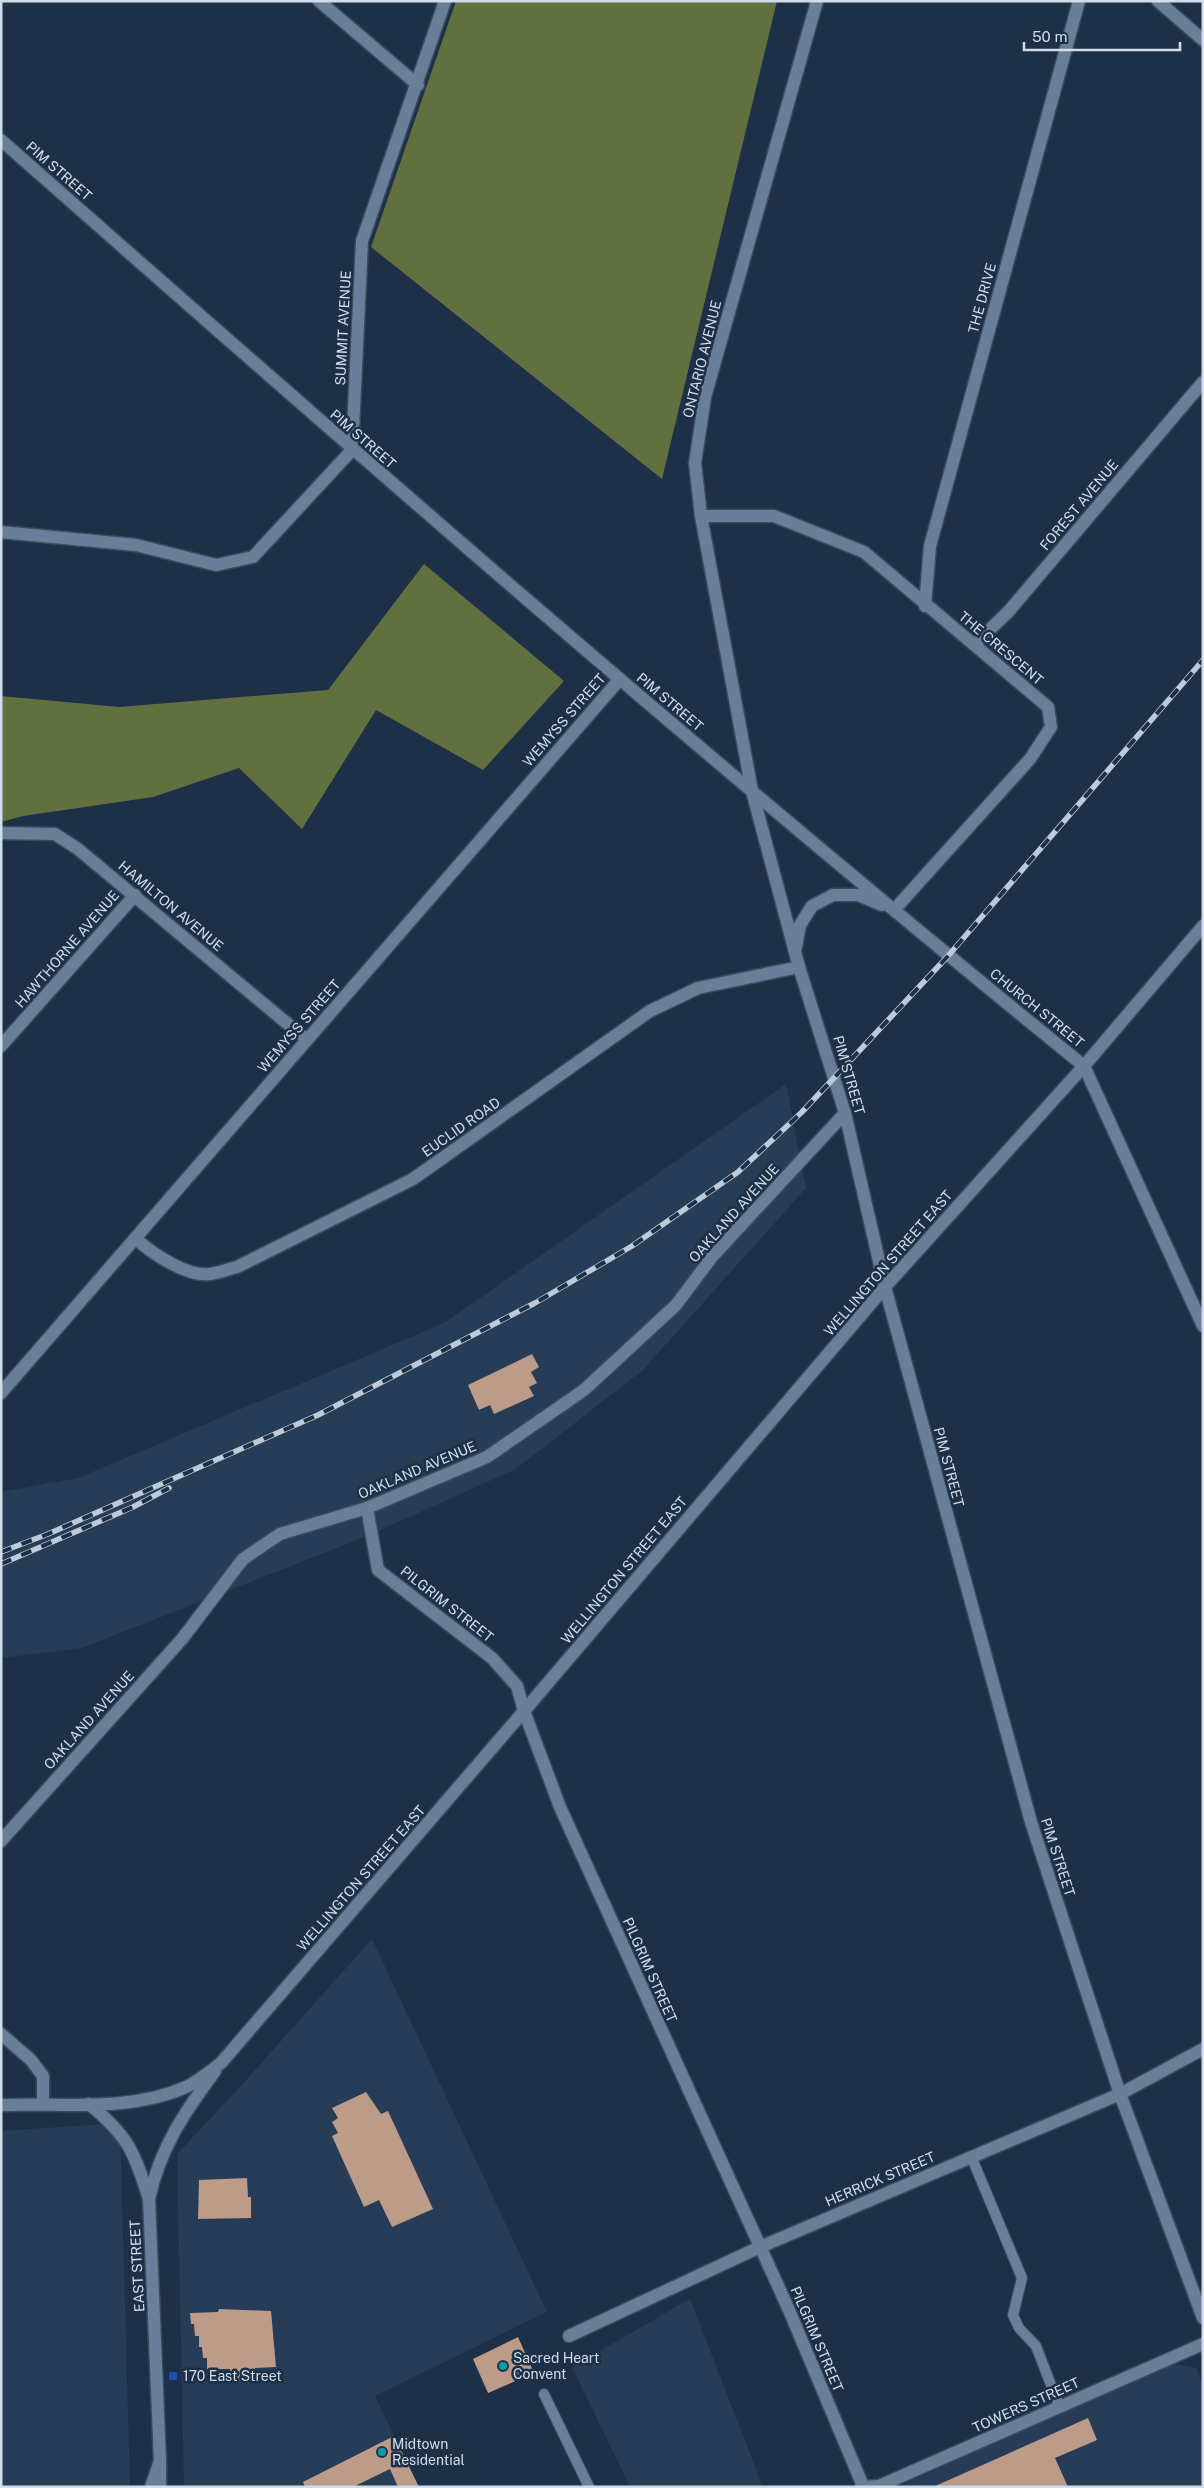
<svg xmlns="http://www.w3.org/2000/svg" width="1204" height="2488" font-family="'Public Sans',sans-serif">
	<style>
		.built { fill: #263c57 }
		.forest { fill: #627040 }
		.building { fill: #bc9b88 }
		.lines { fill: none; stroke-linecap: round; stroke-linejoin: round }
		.service-casing { stroke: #3b4b5e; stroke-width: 12 }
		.minor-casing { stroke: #3b4b5e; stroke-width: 15 }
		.tertiary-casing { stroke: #3b4b5e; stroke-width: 15 }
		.secondary-casing { stroke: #3b4b5e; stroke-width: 15 }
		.service { stroke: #697e98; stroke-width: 10 }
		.minor { stroke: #697e98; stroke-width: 12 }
		.tertiary { stroke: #697e98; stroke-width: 12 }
		.secondary { stroke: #697e98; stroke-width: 12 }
		.rail-casing { stroke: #becad9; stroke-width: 5.5 }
		.rail { stroke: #1e3047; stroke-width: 4; stroke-dasharray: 11; stroke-linecap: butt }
		.culture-dot { fill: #0f9aa8; stroke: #1e3047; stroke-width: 2 }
		.transit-dot { fill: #1a4fb4; stroke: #1e3047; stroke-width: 2 }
		.labels { text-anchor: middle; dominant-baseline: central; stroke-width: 5; stroke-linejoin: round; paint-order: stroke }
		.street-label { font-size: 14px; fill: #d1ddeb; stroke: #1e3047 }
		.poi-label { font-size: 14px; fill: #d1ddeb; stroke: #1e3047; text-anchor: start }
	</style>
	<rect width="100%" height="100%" fill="#1e3047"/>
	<g class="built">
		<path d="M786 1084 806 1188 643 1370 516 1469 365 1537 82 1648 1 1658V1492L78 1478 444 1323Z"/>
		<path d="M372 1939 547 2312 375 2396 419 2487H184L177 2154 239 2088Z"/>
		<path d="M120 2123 130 2487H1V2131Z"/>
		<path d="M690 2299 763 2487H630L572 2367Z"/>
		<path d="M1167 2363 1197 2368 1203 2388V2487H898Z"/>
	</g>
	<g class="forest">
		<path d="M456 1H777L662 479 371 247Z"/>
		<path d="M424 564 564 681 483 770 376 710 302 829 239 768 153 797 23 816 1 822V696L119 707 328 690Z"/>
	</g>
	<g class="building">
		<path d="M532 1354 539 1367 531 1372 537 1383 529 1387 534 1396 494 1414 490 1405 479 1410 468 1385Z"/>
		<path d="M366 2092 381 2114 388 2111 433 2209 392 2227 379 2200 364 2207 332 2136 338 2133 332 2122 338 2118 332 2108Z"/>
		<path d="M247 2178 248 2197H251V2218L198 2219 199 2180Z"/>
		<path d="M219 2309 271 2311 276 2367 255 2368V2373H245V2380L231 2381 230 2369H207V2358H203L202 2347H199V2336H195L194 2324H191L190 2313 218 2312Z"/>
		<path d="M518 2337 534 2373 488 2393 473 2359Z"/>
		<path d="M1088 2418 1097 2440 1055 2458 1068 2487H933Z"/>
		<path d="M394 2436 419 2487H398L390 2469 353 2487H305L303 2482Z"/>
	</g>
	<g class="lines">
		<defs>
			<g id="service">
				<path d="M971 2156 1022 2278 1013 2315 1019 2328 1036 2346 1059 2406"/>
				<path d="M544 2394 589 2487"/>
			</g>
			<g id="minor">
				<path d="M319 1 418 85"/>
				<path d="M1158 1 1203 40"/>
				<path d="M701 516H774L864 552 1048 707 1051 727 1030 759 894 910"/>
				<path d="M1 532 136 545 216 565 253 557 352 450 362 241 445 1"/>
				<path d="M925 606 930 546 1079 1"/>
				<path d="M975 644 1009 611 1203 382"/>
				<path d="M752 791 701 516 695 463 705 397 817 1"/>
				<path d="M1 833 55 834 78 849 307 1040"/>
				<path d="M1 1046 135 895"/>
				<path d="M136 1239C153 1254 187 1277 210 1274 219 1273 228 1269 237 1267L413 1179 650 1011 698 988 799 967"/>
				<path d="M1 1393 620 679"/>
				<path d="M367 1508 378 1570 492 1658 517 1686 524 1711 560 1807 789 2310 863 2486"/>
				<path d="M1 1841 182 1639 243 1559 280 1534 367 1508 487 1457 584 1390 676 1305 712 1257 845 1113"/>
				<path d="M1 2034 31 2060 43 2076V2104"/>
				<path d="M569 2336 760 2247 1120 2094 1203 2049"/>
				<path d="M861 2487 879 2486 1203 2344"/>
			</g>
			<g id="tertiary">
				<path d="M1084 1066 1203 1326"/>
				<path d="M885 1287 1031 1822 1120 2094 1203 2318"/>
				<path d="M160 2487V2464"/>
			</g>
			<g id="secondary">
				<path d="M1 140C357 454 715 767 1084 1066"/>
				<path d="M752 791 799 967 845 1113 885 1287"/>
				<path d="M796 947 800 925 812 906 833 895H858L882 905"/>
				<path d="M89 2104C128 2136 134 2151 149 2199"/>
				<path d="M1 2105C62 2103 130 2112 186 2087 199 2081 210 2071 221 2063L524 1711 885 1287 1084 1066 1203 926"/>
				<path d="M151 2487 160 2461 149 2199C160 2148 184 2113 215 2071"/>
			</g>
		</defs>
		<use href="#service" class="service-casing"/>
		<use href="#minor" class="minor-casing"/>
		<use href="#tertiary" class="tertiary-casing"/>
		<use href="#secondary" class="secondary-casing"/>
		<use href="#service" class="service"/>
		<use href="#minor" class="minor"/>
		<use href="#tertiary" class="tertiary"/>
		<use href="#secondary" class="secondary"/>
		<defs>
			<g id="rail">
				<path d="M1 1552 48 1534 318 1415 535 1303 632 1246 738 1172 802 1112 948 956 1203 660"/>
				<path d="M1 1564 133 1507 169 1488"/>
			</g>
		</defs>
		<use href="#rail" class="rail-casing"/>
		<use href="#rail" class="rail"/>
	</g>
	<g class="culture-dot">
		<circle cx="503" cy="2366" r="5"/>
		<circle cx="382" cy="2452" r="5"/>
	</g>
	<rect class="transit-dot" x="168" y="2371" width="10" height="10" rx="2.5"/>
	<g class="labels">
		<g class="street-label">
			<text transform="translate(59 171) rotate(41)">PIM STREET</text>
			<text transform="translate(982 298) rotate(-75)">THE DRIVE</text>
			<text transform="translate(343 328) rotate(-87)">SUMMIT AVENUE</text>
			<text transform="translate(702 359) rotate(-76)">ONTARIO AVENUE</text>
			<text transform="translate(363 439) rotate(41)">PIM STREET</text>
			<text transform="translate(1079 505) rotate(-50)">FOREST AVENUE</text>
			<text transform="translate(1001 648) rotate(40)">THE CRESCENT</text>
			<text transform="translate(670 702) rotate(40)">PIM STREET</text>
			<text transform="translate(564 720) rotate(-49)">WEMYSS STREET</text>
			<text transform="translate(171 906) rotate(40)">HAMILTON AVENUE</text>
			<text transform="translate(67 949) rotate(-49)">HAWTHORNE AVENUE</text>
			<text transform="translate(1037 1008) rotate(39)">CHURCH STREET</text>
			<text transform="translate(299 1026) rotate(-49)">WEMYSS STREET</text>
			<text transform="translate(849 1075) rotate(74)">PIM STREET</text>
			<text transform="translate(461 1127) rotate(-35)">EUCLID ROAD</text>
			<text transform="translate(734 1213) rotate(-48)">OAKLAND AVENUE</text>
			<text transform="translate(888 1263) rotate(-49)">WELLINGTON STREET EAST</text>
			<text transform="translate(949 1467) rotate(75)">PIM STREET</text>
			<text transform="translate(417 1470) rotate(-23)">OAKLAND AVENUE</text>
			<text transform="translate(624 1570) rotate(-50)">WELLINGTON STREET EAST</text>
			<text transform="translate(447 1604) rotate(38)">PILGRIM STREET</text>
			<text transform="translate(89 1720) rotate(-48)">OAKLAND AVENUE</text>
			<text transform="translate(1058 1857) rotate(72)">PIM STREET</text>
			<text transform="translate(361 1878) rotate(-49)">WELLINGTON STREET EAST</text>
			<text transform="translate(650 1970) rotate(66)">PILGRIM STREET</text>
			<text transform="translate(880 2179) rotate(-23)">HERRICK STREET</text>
			<text transform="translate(137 2266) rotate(-93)">EAST STREET</text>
			<text transform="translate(817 2339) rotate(67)">PILGRIM STREET</text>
			<text transform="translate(1026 2405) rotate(-24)">TOWERS STREET</text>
		</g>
		<g class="poi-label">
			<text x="513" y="2358">Sacred Heart<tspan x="513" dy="16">Convent</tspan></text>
			<text x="183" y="2376">170 East Street</text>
			<text x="392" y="2444">Midtown<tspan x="392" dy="16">Residential</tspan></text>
		</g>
	</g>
	<rect width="1204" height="2488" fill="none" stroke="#d1ddeb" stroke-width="5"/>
	<path d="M1024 42v8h156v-8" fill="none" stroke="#d1ddeb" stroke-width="2.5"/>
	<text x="1032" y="42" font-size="15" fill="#d1ddeb" stroke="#1e3047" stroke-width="4" paint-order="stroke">50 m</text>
</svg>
